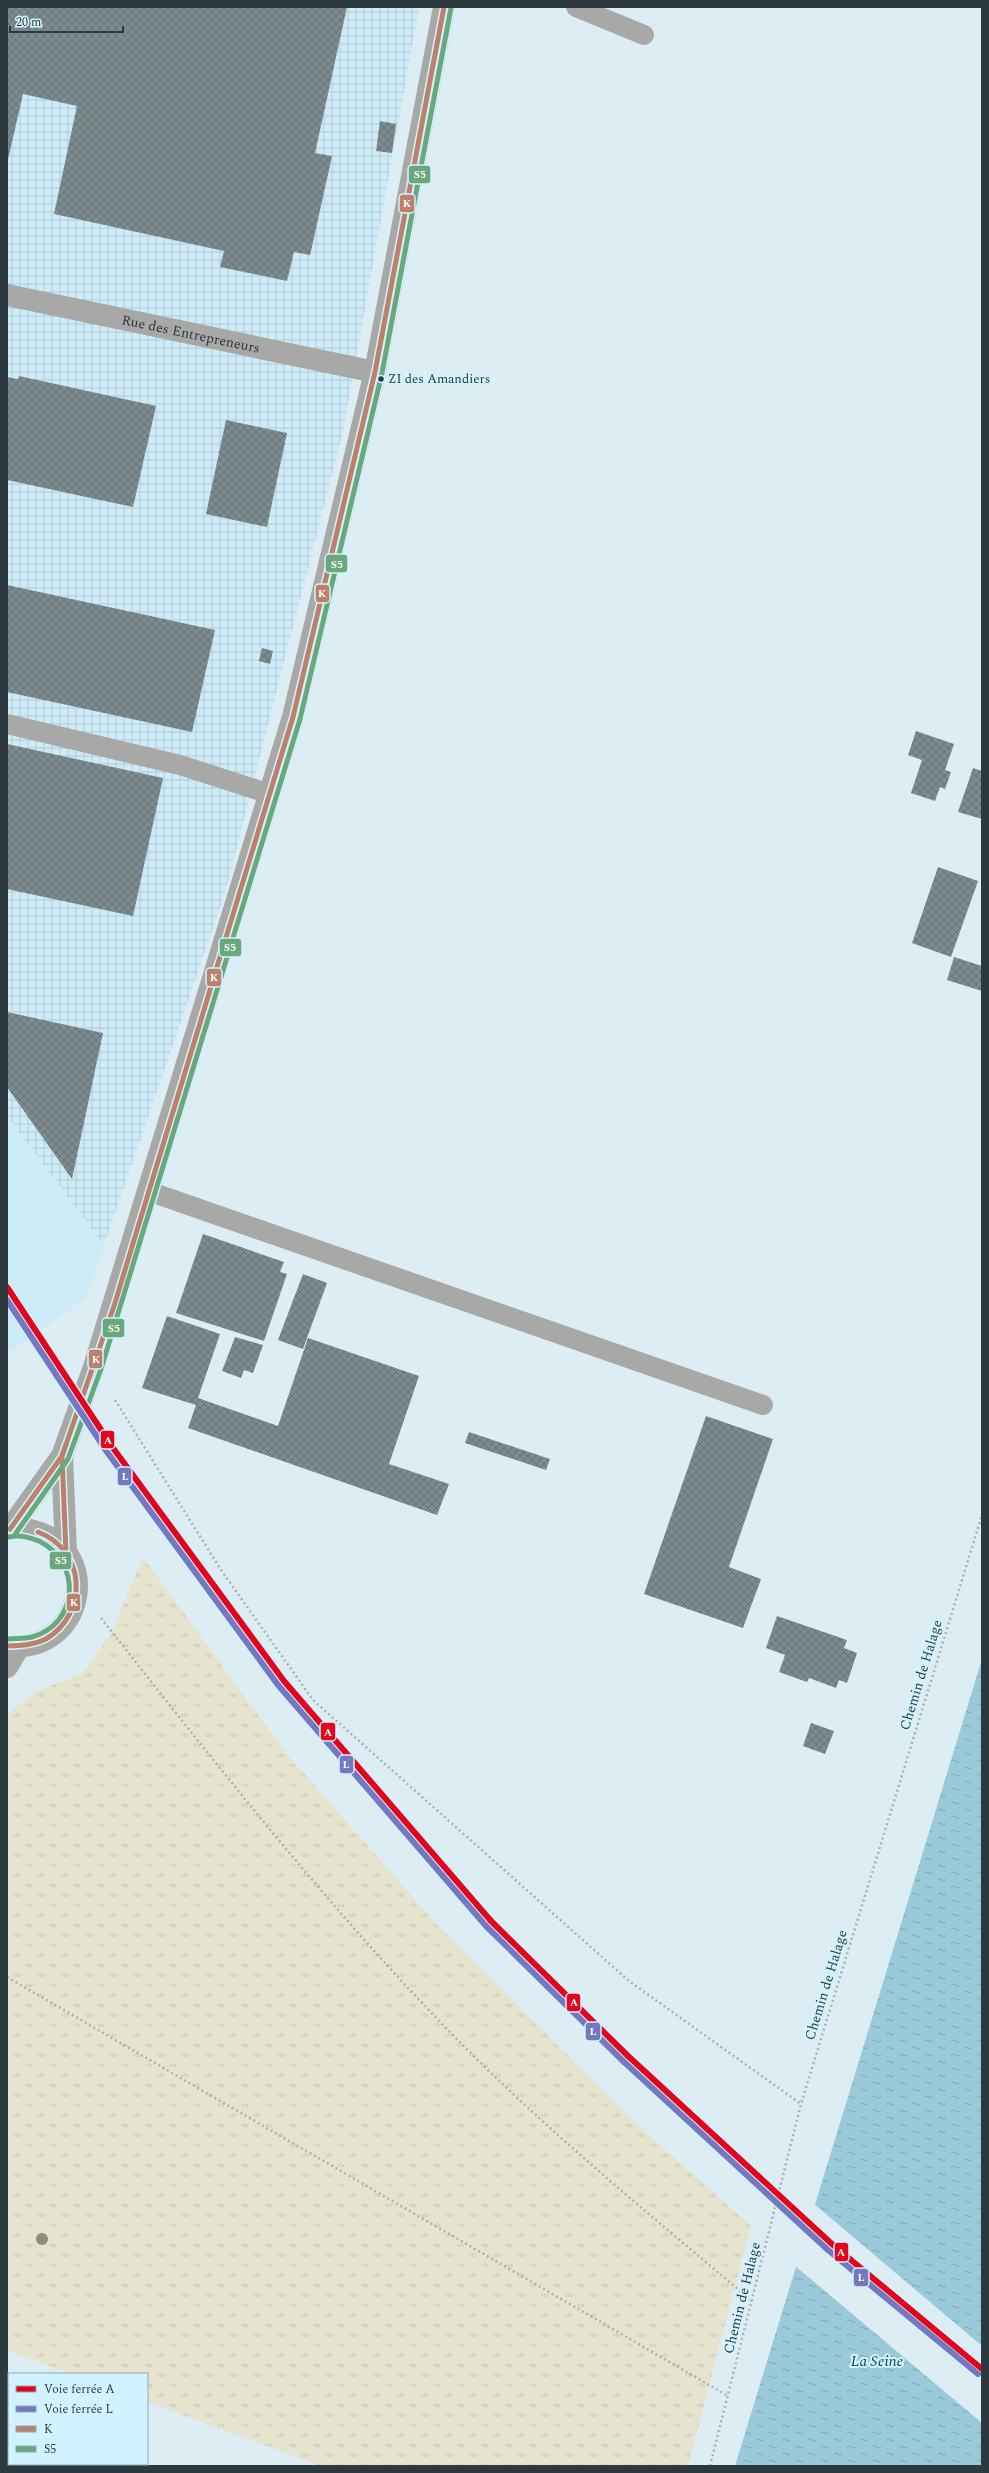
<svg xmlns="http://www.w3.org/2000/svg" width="989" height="2473" font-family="Spectral,serif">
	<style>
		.built { fill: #cdecf8 }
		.industrial { fill: url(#industrial-grid) }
		.park { fill: url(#park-tufts) }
		.water { fill: url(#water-ripples) }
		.pier { fill: #dceef4 }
		.building { fill: url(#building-cross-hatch) }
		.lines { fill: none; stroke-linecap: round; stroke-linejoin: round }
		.path { stroke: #acb0b1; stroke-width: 2.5; stroke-dasharray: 2 3; stroke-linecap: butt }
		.service { stroke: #a8a9a7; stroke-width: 20 }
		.minor { stroke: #a8a9a7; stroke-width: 22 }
		.bus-1-casing { stroke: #d1f3ff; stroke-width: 8 }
		.bus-2-casing { stroke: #d1f3ff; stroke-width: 8 }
		.bus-1 { stroke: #bd816b; stroke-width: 5 }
		.bus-2 { stroke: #6aa87b; stroke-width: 5 }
		.rail-1-casing { stroke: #d1f3ff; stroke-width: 9 }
		.rail-2-casing { stroke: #d1f3ff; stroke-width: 9 }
		.rail-1 { stroke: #e3051c; stroke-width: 6 }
		.rail-2 { stroke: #7577c0; stroke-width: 6 }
		.tree { fill: #8e8e7b }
		.bus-dot { fill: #2c393e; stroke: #d1f3ff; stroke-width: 1.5 }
		.labels { text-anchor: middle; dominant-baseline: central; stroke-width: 4; stroke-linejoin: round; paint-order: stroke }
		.bus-label { font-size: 13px; fill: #2c393e; stroke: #d1f3ff; text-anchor: start }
		.street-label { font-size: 14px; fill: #2c393e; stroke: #d1f3ff }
		.water-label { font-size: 15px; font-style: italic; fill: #0a4251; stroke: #d1f3ff }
		.line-badge { stroke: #d1f3ff; stroke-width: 1.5 }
		.badge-label { font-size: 11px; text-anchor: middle; font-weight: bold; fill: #fff }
	</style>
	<defs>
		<pattern id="industrial-grid" width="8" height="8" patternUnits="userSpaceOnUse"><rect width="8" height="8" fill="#cdecf8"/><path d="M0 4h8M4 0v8" fill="none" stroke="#b0cbd6"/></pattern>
		<pattern id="park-tufts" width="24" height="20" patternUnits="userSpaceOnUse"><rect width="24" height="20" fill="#e6e4cf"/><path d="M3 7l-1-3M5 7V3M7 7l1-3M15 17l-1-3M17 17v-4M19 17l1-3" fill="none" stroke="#c5c4b3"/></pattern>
		<pattern id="water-ripples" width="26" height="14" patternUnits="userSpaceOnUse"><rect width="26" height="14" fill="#9acada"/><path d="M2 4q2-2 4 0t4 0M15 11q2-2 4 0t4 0" fill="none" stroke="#7ea5b2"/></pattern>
		<pattern id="building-cross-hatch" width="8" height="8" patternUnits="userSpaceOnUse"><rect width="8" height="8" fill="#7d8b8f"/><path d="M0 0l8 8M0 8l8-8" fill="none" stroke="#677376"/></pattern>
	</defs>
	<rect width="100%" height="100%" fill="#dceef4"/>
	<path class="built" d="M7 1116 104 1245 87 1297 7 1354Z"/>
	<path class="industrial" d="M7 7H419L343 431 225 893 104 1245 7 1116Z"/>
	<path class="park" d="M143 1557 286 1753 441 1929 638 2125 751 2226 688 2466H321L147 2402V2374H71L7 2350V1714L36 1692 83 1673 111 1634Z"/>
	<path class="water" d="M982 1659V2466H735Z"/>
	<path class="pier" d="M813 2203 982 2346V2423L794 2265Z"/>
	<g class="building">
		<path d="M7 7H347L315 153 332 156 313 242 310 255 294 252 287 281 220 267 224 251 54 214 77 106 23 94 7 164Z"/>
		<path d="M380 121 396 124 392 153 376 151Z"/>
		<path d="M19 376 156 406 133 507 7 480V377L18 379Z"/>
		<path d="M226 420 287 433 267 527 206 514Z"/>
		<path d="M7 585 215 630 192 732 7 692Z"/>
		<path d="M262 648 273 651 270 664 259 661Z"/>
		<path d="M916 731 954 744 945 770 951 772 945 789 940 787 935 801 911 793 922 760 908 755Z"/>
		<path d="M7 744 163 778 133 916 7 889Z"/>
		<path d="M973 768 982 771V819L958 812Z"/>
		<path d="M938 867 978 881 951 957 912 943Z"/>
		<path d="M954 957 982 966V991L947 980Z"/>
		<path d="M7 1012 103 1033 72 1179 7 1087Z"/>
		<path d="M203 1234 284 1262 280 1272 287 1274 264 1341 176 1313Z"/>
		<path d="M303 1274 327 1283 303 1349 278 1340Z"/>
		<path d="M167 1316 220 1334 198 1398 278 1426 308 1338 419 1376 389 1464 449 1484 437 1515 188 1428 196 1405 142 1388Z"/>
		<path d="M235 1337 263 1345 253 1373 244 1370 241 1378 222 1371Z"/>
		<path d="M706 1416 773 1439 729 1567 761 1579 743 1628 644 1594Z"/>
		<path d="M469 1432 550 1459 546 1470 465 1443Z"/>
		<path d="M777 1616 847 1640 844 1648 857 1653 847 1683 839 1680 836 1688 809 1678 807 1682 779 1672 785 1655 766 1648Z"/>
		<path d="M811 1723 834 1731 825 1754 803 1746Z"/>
	</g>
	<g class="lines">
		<g class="path">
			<path d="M115 1400 221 1570 313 1700 629 1981 801 2104"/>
			<path d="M101 1618C212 1759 322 1900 447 2029 542 2127 648 2213 752 2301"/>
			<path d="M7 1977 728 2396"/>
			<path d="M710 2466 801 2104 982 1515"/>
		</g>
		<g class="service">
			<path d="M576 7 644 35"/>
			<path d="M7 724 180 765 270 794"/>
			<path d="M148 1191 763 1405"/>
		</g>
		<g class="minor">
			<path id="s1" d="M7 295 375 372"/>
			<path d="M62 1456 66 1553"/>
			<path d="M10 1529 62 1456 94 1367 293 717 375 372 444 7"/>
			<path d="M7 1530C15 1527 26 1529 34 1531 103 1550 85 1654 7 1646"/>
			<path d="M7 1667 19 1647"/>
		</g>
		<defs>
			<g id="bus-1">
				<path d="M10 1529 62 1456 66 1444"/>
				<path d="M66 1553 62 1456 114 1306 293 717 375 372 444 7"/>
				<path d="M7 1646C20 1646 34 1645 46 1639 89 1613 86 1550 38 1532"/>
			</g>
			<g id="bus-2">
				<path d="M16 1533 68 1459 101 1369 300 719 382 373 451 8"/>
				<path d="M7 1639C15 1638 24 1639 32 1637 79 1624 82 1562 39 1541 29 1537 19 1534 9 1537"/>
			</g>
		</defs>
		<use href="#bus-1" class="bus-1-casing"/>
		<use href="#bus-2" class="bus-2-casing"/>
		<use href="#bus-1" class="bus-1"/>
		<use href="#bus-2" class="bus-2"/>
		<defs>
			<path id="rail-1" d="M7 1287 113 1448 284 1681 491 1921 628 2056 833 2245 982 2369"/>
			<path id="rail-2" d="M7 1300 107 1452 278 1685 486 1926 623 2061 828 2250 978 2374"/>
		</defs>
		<use href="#rail-1" class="rail-1-casing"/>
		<use href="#rail-2" class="rail-2-casing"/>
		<use href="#rail-1" class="rail-1"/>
		<use href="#rail-2" class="rail-2"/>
	</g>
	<circle class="tree" cx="42" cy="2239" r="6"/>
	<circle class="bus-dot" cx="381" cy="379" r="3.5"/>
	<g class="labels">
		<g class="bus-label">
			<text x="388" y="379">ZI des Amandiers</text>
		</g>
		<g class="street-label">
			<text stroke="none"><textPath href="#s1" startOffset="188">Rue des Entrepreneurs</textPath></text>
			<text transform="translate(921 1675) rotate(-73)">Chemin de Halage</text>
			<text transform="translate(826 1985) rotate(-73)">Chemin de Halage</text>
			<text transform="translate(742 2298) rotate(-76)">Chemin de Halage</text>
		</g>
		<g class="water-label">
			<text x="877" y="2361">La Seine</text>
		</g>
	</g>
	<g class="line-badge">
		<rect x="408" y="165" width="23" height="19" rx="4" fill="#6aa87b"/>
		<rect x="399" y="194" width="16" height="19" rx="4" fill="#bd816b"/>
		<rect x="325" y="554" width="23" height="19" rx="4" fill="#6aa87b"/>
		<rect x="315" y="584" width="15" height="19" rx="4" fill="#bd816b"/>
		<rect x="219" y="938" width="23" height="19" rx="4" fill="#6aa87b"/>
		<rect x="206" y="968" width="16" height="19" rx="4" fill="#bd816b"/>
		<rect x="102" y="1318" width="23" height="20" rx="4" fill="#6aa87b"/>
		<rect x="88" y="1349" width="15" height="20" rx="4" fill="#bd816b"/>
		<rect x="100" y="1430" width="15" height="19" rx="4" fill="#e3051c"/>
		<rect x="117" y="1467" width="15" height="19" rx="4" fill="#7577c0"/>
		<rect x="49" y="1551" width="23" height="19" rx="4" fill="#6aa87b"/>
		<rect x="66" y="1593" width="15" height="19" rx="4" fill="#bd816b"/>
		<rect x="320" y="1722" width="16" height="19" rx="4" fill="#e3051c"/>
		<rect x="339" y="1755" width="15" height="19" rx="4" fill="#7577c0"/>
		<rect x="566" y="1993" width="15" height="19" rx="4" fill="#e3051c"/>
		<rect x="585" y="2022" width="16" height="19" rx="4" fill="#7577c0"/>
		<rect x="834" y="2242" width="15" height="20" rx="4" fill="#e3051c"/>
		<rect x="853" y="2268" width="16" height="19" rx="4" fill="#7577c0"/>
	</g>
	<g class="badge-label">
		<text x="420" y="178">S5</text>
		<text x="407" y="207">K</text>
		<text x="337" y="568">S5</text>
		<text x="322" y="597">K</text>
		<text x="230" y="951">S5</text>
		<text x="214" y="981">K</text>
		<text x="114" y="1332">S5</text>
		<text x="96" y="1363">K</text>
		<text x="108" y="1444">A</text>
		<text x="125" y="1480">L</text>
		<text x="61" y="1564">S5</text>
		<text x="74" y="1606">K</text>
		<text x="328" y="1736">A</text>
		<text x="346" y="1768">L</text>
		<text x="574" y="2006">A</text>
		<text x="593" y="2035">L</text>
		<text x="841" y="2256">A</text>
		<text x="861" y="2281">L</text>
	</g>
	<rect width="989" height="2473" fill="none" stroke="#2c393e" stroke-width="16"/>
	<rect x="8" y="2373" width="140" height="92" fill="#d1f3ff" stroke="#8fa9b2"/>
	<rect x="16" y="2386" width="20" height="6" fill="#e3051c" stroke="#8fa9b2"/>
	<text x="44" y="2393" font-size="12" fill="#2c393e">Voie ferrée A</text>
	<rect x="16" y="2406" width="20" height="6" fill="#7577c0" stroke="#8fa9b2"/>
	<text x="44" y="2413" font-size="12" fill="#2c393e">Voie ferrée L</text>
	<rect x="16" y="2426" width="20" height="6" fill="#bd816b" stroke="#8fa9b2"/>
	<text x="44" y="2433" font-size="12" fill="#2c393e">K</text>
	<rect x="16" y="2446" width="20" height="6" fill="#6aa87b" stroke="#8fa9b2"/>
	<text x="44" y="2453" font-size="12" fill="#2c393e">S5</text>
	<path d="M10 26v6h113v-6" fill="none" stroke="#2c393e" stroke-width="2"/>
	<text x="16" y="26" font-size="12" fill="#2c393e" stroke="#d1f3ff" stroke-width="3" paint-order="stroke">20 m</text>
</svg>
